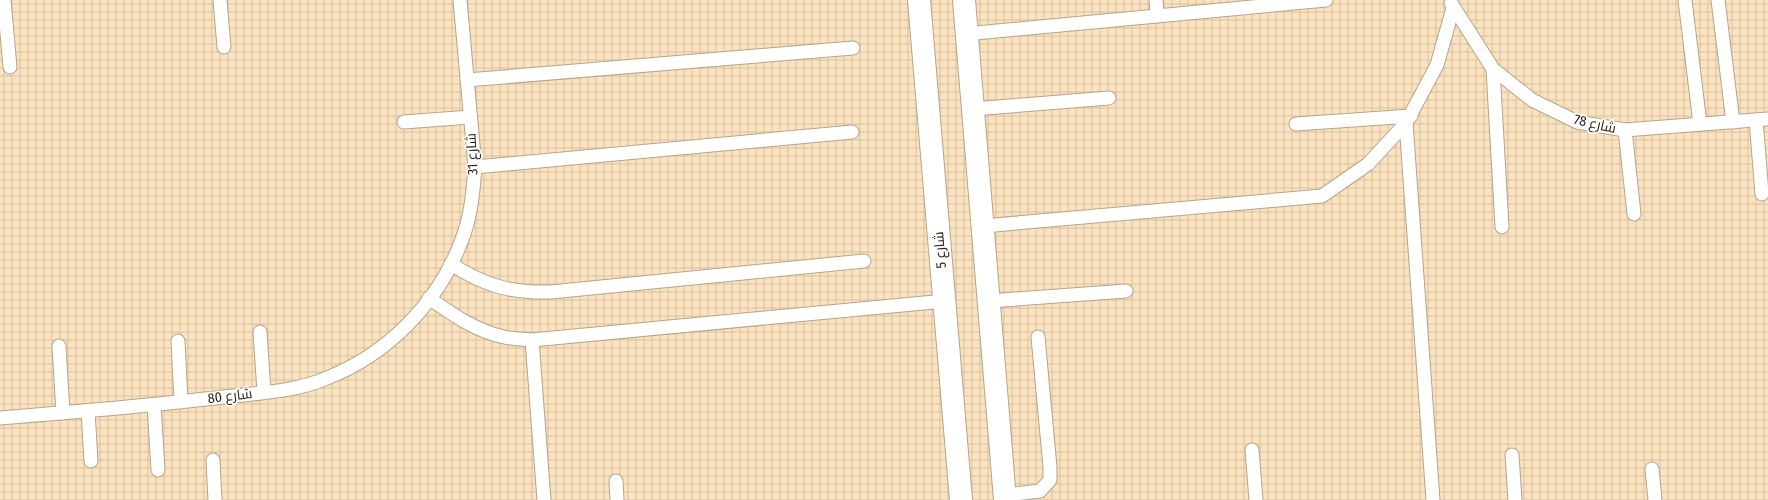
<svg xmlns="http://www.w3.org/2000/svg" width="1768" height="500" font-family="'Fira Sans Condensed',Cairo,sans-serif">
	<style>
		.industrial { fill: url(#industrial-grid) }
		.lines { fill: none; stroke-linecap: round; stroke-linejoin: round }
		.lane-casing { stroke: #b7a589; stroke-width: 15 }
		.street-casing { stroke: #b7a589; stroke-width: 24 }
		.lane { stroke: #fff; stroke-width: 13 }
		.street { stroke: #fff; stroke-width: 22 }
		.labels { text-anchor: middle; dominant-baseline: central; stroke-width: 3.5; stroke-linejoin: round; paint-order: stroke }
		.street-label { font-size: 14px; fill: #282116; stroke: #fff }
	</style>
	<defs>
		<pattern id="industrial-grid" width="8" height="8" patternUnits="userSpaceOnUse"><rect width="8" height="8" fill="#fbe3bf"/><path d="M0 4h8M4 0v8" fill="none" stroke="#d7c2a3"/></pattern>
	</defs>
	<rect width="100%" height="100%" fill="#fdf1df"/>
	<rect class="industrial" x="0" y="0" width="1768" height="500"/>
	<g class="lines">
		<defs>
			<g id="lane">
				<path d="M4 0 10 67"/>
				<path d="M220 0 224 47"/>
				<path d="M1156 0 1157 16"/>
				<path d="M1685 0 1700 124"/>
				<path d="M1718 0 1733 122"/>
				<path d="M1451 3 1493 69 1532 100 1577 122 1625 130 1768 119"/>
				<path d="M966 34 1326 0"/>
				<path d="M1493 69 1502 227"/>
				<path d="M467 80 853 48"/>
				<path d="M973 109 1109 98"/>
				<path d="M1756 120 1762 194"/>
				<path d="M404 122 470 117"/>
				<path d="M1406 123 1433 500"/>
				<path d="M1296 124 1411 116"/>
				<path d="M1625 130 1634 214"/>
				<path d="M475 167 852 132"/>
				<path d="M983 226 1322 196 1368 164 1406 123 1437 65 1453 8"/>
				<path d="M451 264C485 286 511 293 551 292L864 261"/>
				<path d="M429 298C453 315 476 331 504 337 513 339 523 339 532 340L945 301"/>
				<path d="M989 301 1126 291"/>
				<path d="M260 332 264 392"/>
				<path d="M532 340 544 500"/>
				<path d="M178 341 181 402"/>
				<path d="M59 346 63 413"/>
				<path d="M154 405 158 470"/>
				<path d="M88 411 91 461"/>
				<path d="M0 418C75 412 149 406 223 397 258 393 295 392 327 378 388 354 438 303 461 242 471 218 473 193 475 167L460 0"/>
				<path d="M1252 450 1256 500"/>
				<path d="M1512 455 1515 500"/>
				<path d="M213 460 215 500"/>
				<path d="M1652 469 1655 500"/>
				<path d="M616 481 617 500"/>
				<path d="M1005 495 1040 491 1050 480V467L1038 337"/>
			</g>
			<g id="street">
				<path d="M919 0 961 500"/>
				<path d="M964 0 1005 500"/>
			</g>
		</defs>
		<use href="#lane" class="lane-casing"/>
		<use href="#street" class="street-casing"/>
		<use href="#lane" class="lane"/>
		<use href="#street" class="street"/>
	</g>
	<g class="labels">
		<g class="street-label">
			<text transform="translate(1595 124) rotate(13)">شارع 78</text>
			<text transform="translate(472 154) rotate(-93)">شارع 31</text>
			<text transform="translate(940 250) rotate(-95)">شارع 5</text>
			<text transform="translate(230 396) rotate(-7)">شارع 80</text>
		</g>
	</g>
</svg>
